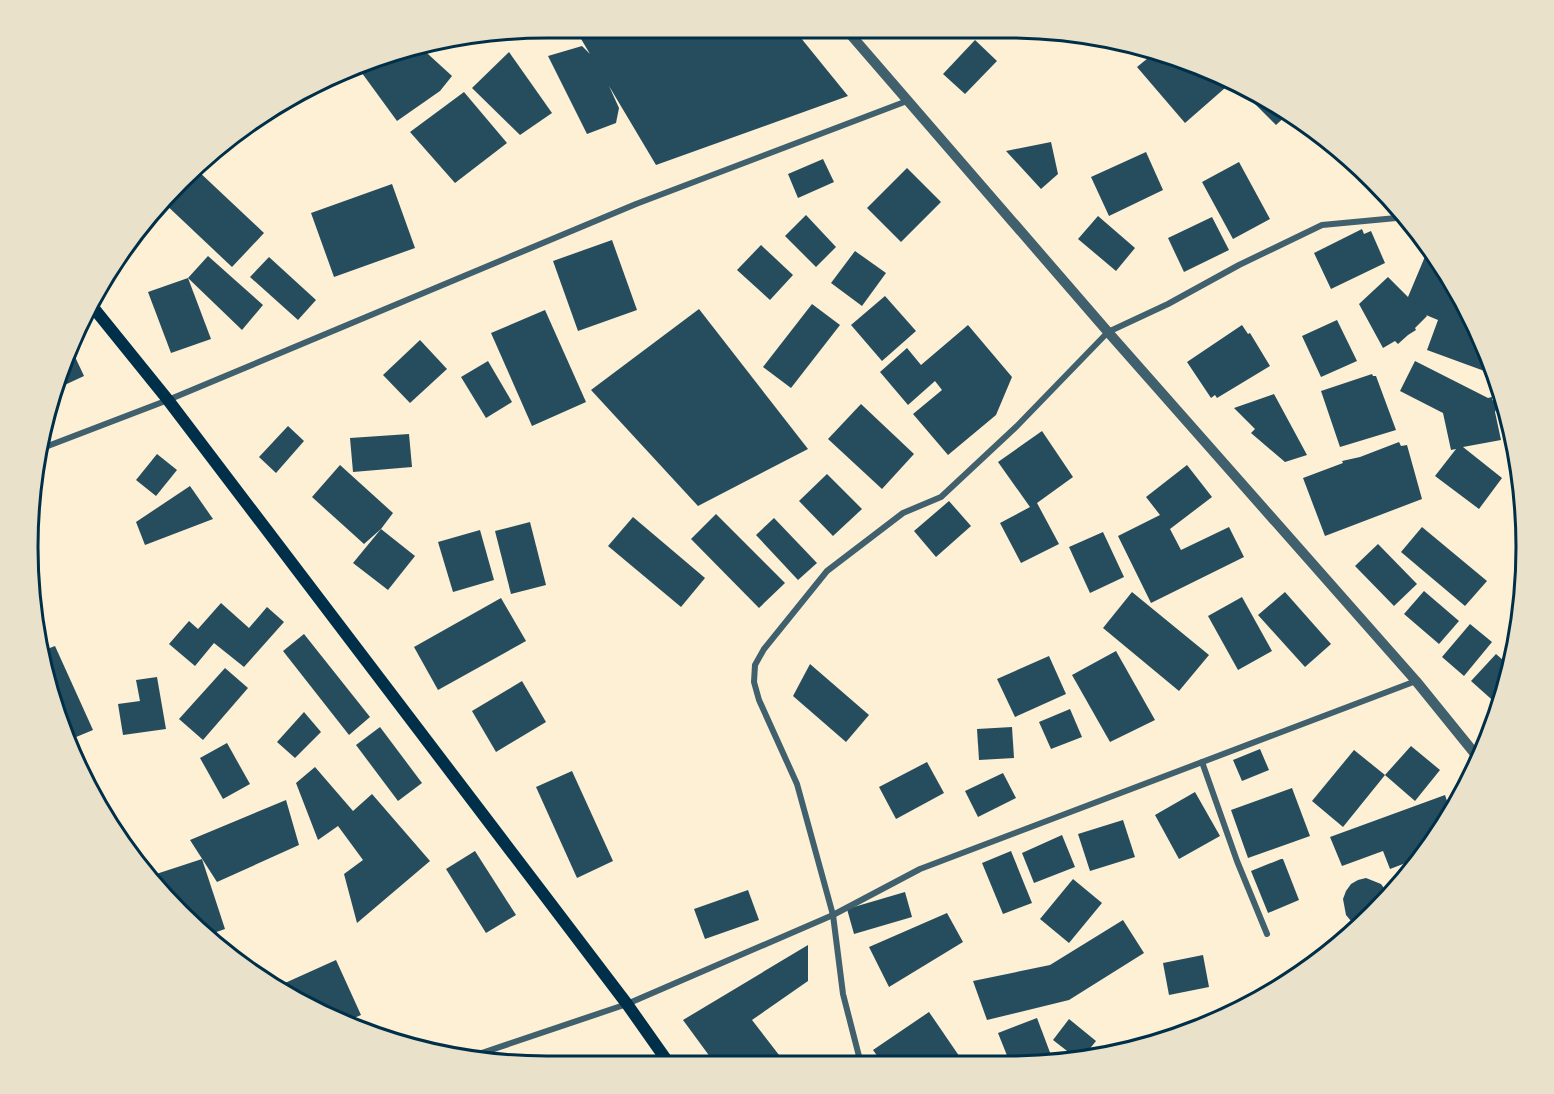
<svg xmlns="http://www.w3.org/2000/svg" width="1554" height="1094" font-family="Lato,sans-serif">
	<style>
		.building { fill: #264d5e }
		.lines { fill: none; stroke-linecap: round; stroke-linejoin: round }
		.minor { stroke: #3f606c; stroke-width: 6 }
		.tertiary { stroke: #3f606c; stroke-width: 10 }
		.secondary { stroke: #003049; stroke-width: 12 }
		.rim { fill: none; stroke: #003049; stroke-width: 3 }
	</style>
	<rect width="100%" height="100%" fill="#fdf0d5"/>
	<g class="building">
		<path d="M574 27H792L848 96 656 165 609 86 619 108 616 123 587 134 548 56 582 46 590 54Z"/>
		<path d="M975 40 997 61 965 94 943 74Z"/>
		<path d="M417 44 452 76 440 91 397 121 359 69Z"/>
		<path d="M509 52 552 113 520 135 472 88Z"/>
		<path d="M1153 54 1216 78 1225 88 1185 123 1137 67Z"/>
		<path d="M1237 86 1267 97 1288 114 1276 125Z"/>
		<path d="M464 92 507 143 455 183 410 132Z"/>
		<path d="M1051 142 1058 174 1041 189 1006 151Z"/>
		<path d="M1146 152 1163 190 1109 216 1091 177Z"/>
		<path d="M823 159 834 182 798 198 788 174Z"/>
		<path d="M1239 162 1270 219 1233 239 1202 182Z"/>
		<path d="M907 168 941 202 901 242 867 208Z"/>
		<path d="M196 169 264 233 232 267 161 200Z"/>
		<path d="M392 184 415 248 334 277 311 213Z"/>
		<path d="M806 215 836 247 816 267 785 236Z"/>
		<path d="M1098 216 1135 248 1116 271 1078 239Z"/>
		<path d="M1212 217 1229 250 1184 272 1168 238Z"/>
		<path d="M1362 229 1364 234 1371 231 1385 263 1331 289 1314 253Z"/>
		<path d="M612 240 637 310 578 331 553 261Z"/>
		<path d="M761 245 793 275 770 300 737 270Z"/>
		<path d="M1429 247 1457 287 1498 376 1427 350 1438 320 1426 315 1427 316 1415 328 1416 330 1408 335 1398 344 1395 341 1383 348 1359 304 1388 277 1408 297Z"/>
		<path d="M855 251 886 273 862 306 831 283Z"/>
		<path d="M208 256 263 305 242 330 188 278Z"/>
		<path d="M269 257 316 300 298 320 250 277Z"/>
		<path d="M188 278 211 339 171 353 148 292Z"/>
		<path d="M885 296 916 331 882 361 851 325Z"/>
		<path d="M812 304 840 325 791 388 763 367Z"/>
		<path d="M699 309 808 449 698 506 591 390Z"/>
		<path d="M545 310 586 402 532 426 491 333Z"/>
		<path d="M1337 320 1357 361 1321 377 1302 336Z"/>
		<path d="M968 325 1012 377 996 415 948 455 913 414 942 390 935 381 908 405 880 372 907 348 921 365Z"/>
		<path d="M1242 325 1248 334 1250 333 1270 366 1217 398 1215 395 1211 398 1187 362Z"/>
		<path d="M420 340 447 369 410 403 383 375Z"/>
		<path d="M69 344 84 376 56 389 67 348Z"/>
		<path d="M488 361 512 402 486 418 461 377Z"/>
		<path d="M1415 361 1488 398 1492 397V400L1499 403 1495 412 1501 440 1463 447 1502 478 1479 509 1435 476 1456 449 1451 450 1443 413 1400 391Z"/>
		<path d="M1372 374 1373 376H1376L1396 430 1340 447 1321 391Z"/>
		<path d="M1274 394 1307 455 1285 462 1251 433 1255 429 1234 408Z"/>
		<path d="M861 404 914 454 882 489 828 439Z"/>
		<path d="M288 426 304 441 276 473 259 457Z"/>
		<path d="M1042 431 1073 477 1037 503 1059 544 1021 563 1000 523 1030 507 998 462Z"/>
		<path d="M409 434 412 467 353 472 350 438Z"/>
		<path d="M1399 442 1401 446 1407 445 1422 499 1325 536 1303 478 1343 463 1342 461 1360 457Z"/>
		<path d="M157 454 177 470 156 496 136 480Z"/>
		<path d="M340 465 393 513 381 529 364 544 312 497Z"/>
		<path d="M1187 465 1212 497 1170 529 1181 550 1229 527 1244 557 1151 603 1118 536 1160 515 1146 497Z"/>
		<path d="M827 474 862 509 833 536 799 501Z"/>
		<path d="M190 486 213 519 145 545 136 522Z"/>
		<path d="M949 501 971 526 936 557 914 531Z"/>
		<path d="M716 514 785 583 759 608 691 539Z"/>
		<path d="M633 517 705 578 681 607 608 546Z"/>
		<path d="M774 518 817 563 798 580 756 535Z"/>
		<path d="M530 522 546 585 511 594 495 531Z"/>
		<path d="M1422 527 1487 581 1465 606 1401 552Z"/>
		<path d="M381 529 415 556 388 590 353 563Z"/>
		<path d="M480 530 494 580 453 592 438 542Z"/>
		<path d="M1103 532 1124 577 1090 593 1069 547Z"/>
		<path d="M1378 544 1417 584 1394 606 1355 566Z"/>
		<path d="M1424 591 1459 621 1439 644 1404 614Z"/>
		<path d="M1132 592 1209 655 1179 691 1103 628Z"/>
		<path d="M1285 592 1331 644 1305 667 1258 615Z"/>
		<path d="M1242 597 1272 651 1238 670 1208 616Z"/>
		<path d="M501 598 526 641 438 690 414 647Z"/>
		<path d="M221 603 249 628 267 607 284 622 244 667 214 643 195 666 169 644 189 621 198 629Z"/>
		<path d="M1470 624 1492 642 1464 676 1442 657Z"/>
		<path d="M304 634 370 717 349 735 283 651Z"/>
		<path d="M55 646 93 730 69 740 42 651Z"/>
		<path d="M1116 651 1155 720 1110 742 1072 675Z"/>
		<path d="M1496 654 1512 668 1509 681 1499 706 1471 681Z"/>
		<path d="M1049 656 1066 694 1015 717 997 679Z"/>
		<path d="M810 664 869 715 846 742 793 696Z"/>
		<path d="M225 668 248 688 203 740 179 719Z"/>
		<path d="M157 677 166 729 123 735 118 704 140 701 136 680Z"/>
		<path d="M522 681 546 722 496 752 472 711Z"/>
		<path d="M1070 709 1082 737 1051 749 1039 722Z"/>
		<path d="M304 712 321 732 295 758 277 742Z"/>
		<path d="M380 727 422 783 398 801 356 745Z"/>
		<path d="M1012 727 1014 758 979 760 977 729Z"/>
		<path d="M227 743 250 784 223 799 200 758Z"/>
		<path d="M1411 746 1440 770 1415 801 1385 775Z"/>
		<path d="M1260 749 1269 770 1242 781 1233 760Z"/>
		<path d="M1354 750 1385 775 1343 827 1312 801Z"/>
		<path d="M927 762 944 793 896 819 879 787Z"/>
		<path d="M315 767 353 811 372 794 430 861 357 923 344 874 363 860 338 826 318 840 296 783Z"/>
		<path d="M572 771 613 861 577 878 536 787Z"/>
		<path d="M1003 773 1016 798 978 817 965 791Z"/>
		<path d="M1292 788 1310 836 1248 858 1231 810Z"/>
		<path d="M1195 792 1220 836 1179 859 1155 815Z"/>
		<path d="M1445 795 1451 813 1424 856 1390 869 1383 851 1342 866 1330 837Z"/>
		<path d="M286 800 299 845 217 882 190 840Z"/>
		<path d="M1123 820 1135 857 1090 871 1078 834Z"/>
		<path d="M1062 835 1075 867 1034 883 1022 853Z"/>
		<path d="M475 851 516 915 486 933 446 869Z"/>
		<path d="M1011 851 1032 903 1003 914 982 863Z"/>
		<path d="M202 859 225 929 205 936 156 890 147 877Z"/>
		<path d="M1281 859H1283L1299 900 1268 913 1251 871Z"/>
		<path d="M1366 878 1381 884 1390 896 1362 926 1351 921 1346 915 1343 899 1346 891 1351 884 1358 880Z"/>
		<path d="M1073 879 1102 903 1069 943 1040 919Z"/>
		<path d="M748 890 759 920 705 939 694 909Z"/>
		<path d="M905 892 912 917 854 934 847 909Z"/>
		<path d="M947 913 963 942 889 987 869 947Z"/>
		<path d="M1123 920 1144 953 1069 1000 987 1020 973 981 1050 965Z"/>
		<path d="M808 945V981L752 1020 786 1064 716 1065 683 1020Z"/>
		<path d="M1203 955 1209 987 1169 995 1163 963Z"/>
		<path d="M336 960 361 1015 343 1023 317 1014 292 998 285 983Z"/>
		<path d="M929 1012 964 1063 883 1064 873 1050Z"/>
		<path d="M1037 1018 1054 1063H1010L998 1033Z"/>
		<path d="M1069 1019 1096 1041 1080 1061 1053 1040Z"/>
	</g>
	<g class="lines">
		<g class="minor">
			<path d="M40 449 168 400 636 204 907 101"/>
			<path d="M1202 762 1237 861 1267 934"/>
			<path d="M467 1058 627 1004 833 915 920 869 1416 681"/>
			<path d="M861 1064 843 994 833 915 797 784 759 700 754 682 755 665 764 649 827 571 903 513 941 497 1017 426 1108 332 1168 304 1239 265 1322 225 1407 217"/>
		</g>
		<path class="tertiary" d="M844 27 1108 332 1416 681 1480 760"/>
		<path class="secondary" d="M92 306 168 400 627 1004 670 1065"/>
	</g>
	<path d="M0 0H1554V1094H0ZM547 38H1007A509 509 0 0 1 1516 547V547A509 509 0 0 1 1007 1056H547A509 509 0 0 1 38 547V547A509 509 0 0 1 547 38Z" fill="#e9e1ca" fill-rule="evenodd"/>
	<path class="rim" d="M547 38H1007A509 509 0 0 1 1516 547V547A509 509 0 0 1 1007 1056H547A509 509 0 0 1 38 547V547A509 509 0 0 1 547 38Z"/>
</svg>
